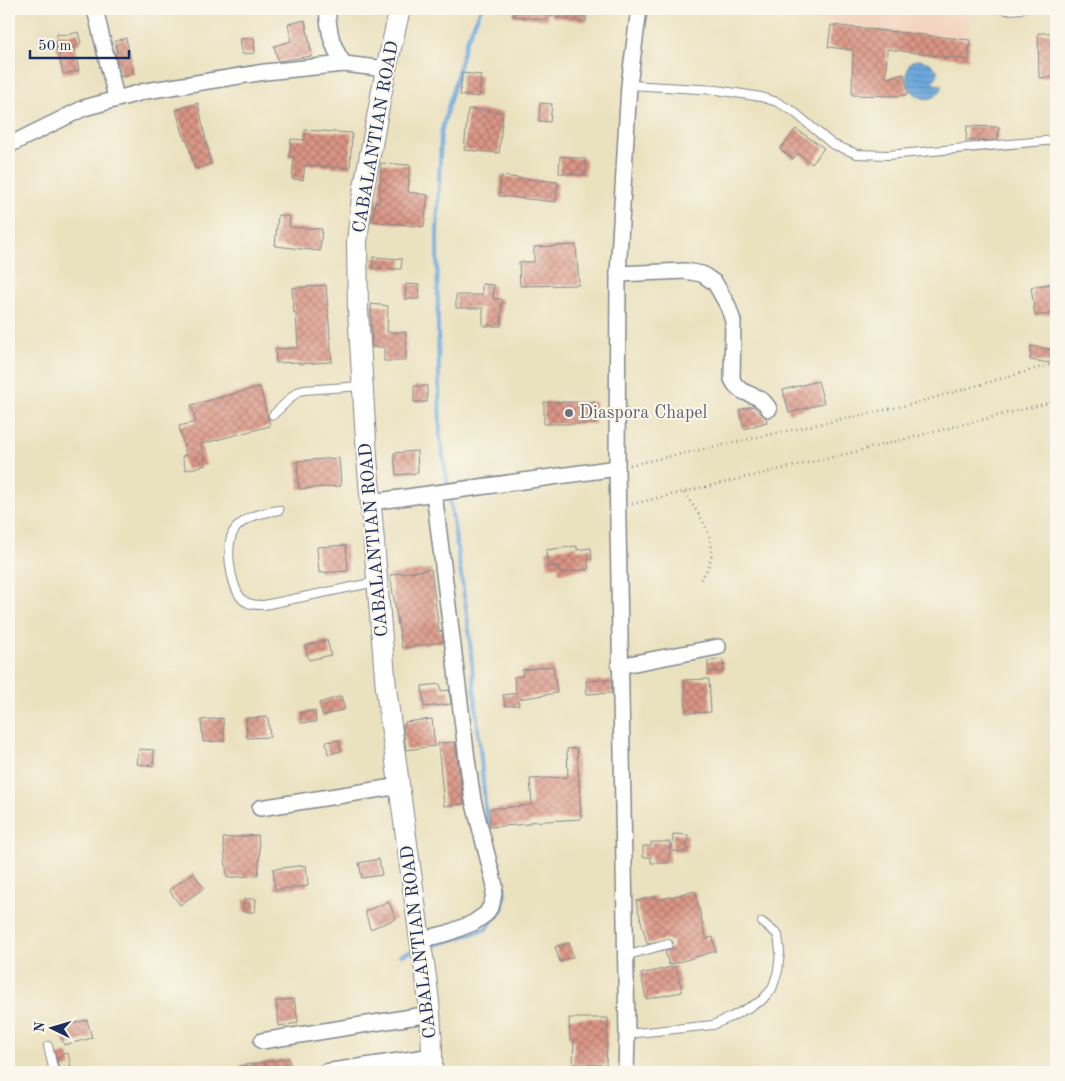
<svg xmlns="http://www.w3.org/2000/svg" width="1065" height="1081" font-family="'Old Standard TT',serif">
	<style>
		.built { fill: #f4d3c0 }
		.water { fill: url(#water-rules); stroke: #426c9d }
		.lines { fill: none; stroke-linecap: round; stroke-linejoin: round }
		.stream { stroke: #6aa8dc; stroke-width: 4 }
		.building { fill: url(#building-cross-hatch) }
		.service-casing { stroke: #82888e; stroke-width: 10 }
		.minor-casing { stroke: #82888e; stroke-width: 18 }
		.tertiary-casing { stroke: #82888e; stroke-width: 22 }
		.path { stroke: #82888e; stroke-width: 2.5; stroke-dasharray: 1 4; stroke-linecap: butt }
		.service { stroke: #fff; stroke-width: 8 }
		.minor { stroke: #fff; stroke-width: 15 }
		.tertiary { stroke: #fff; stroke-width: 20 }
		.worship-dot { fill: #6b7280; stroke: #fbf7ec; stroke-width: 2 }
		.labels { text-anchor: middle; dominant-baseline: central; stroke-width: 4; stroke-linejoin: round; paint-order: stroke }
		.street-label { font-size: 18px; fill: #1b2f5e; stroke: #fbf7ec }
		.worship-label { font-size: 18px; fill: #5b616d; stroke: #fbf7ec; text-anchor: start }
	</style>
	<defs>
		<pattern id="water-rules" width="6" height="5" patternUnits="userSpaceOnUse" patternTransform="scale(1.25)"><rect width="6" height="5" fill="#6aa8dc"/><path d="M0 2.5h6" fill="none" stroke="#5689b6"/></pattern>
		<pattern id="building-cross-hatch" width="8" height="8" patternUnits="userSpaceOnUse" patternTransform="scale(1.25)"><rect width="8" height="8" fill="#db9584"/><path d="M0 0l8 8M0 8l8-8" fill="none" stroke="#b17a6f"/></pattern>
	</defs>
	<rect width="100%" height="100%" fill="#fbf7ec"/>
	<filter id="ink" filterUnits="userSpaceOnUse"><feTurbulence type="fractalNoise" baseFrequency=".02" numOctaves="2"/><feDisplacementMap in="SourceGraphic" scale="10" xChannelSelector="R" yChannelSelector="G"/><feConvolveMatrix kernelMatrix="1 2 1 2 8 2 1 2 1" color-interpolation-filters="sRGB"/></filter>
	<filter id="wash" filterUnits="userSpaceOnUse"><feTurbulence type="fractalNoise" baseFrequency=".0096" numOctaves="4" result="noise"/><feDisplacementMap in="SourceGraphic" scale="20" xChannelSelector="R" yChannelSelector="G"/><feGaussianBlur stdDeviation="1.12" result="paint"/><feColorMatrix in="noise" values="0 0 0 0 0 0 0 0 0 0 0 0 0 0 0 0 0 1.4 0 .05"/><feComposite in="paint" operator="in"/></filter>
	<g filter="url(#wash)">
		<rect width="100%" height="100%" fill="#eae1be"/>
		<path class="built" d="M719 9H971L967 39Z"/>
		<path class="water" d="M919 60 930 63 938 71 937 76 932 82 934 84 941 85 942 88C928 115 894 85 912 61Z"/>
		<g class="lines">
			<g class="stream">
				<path d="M448 487 440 436 438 330 437 234 441 133 466 42 481 9"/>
				<path d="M449 494 468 621 487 824"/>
				<path d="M429 947 486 929 502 909 505 894 501 880"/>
				<path d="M401 955 413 951"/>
			</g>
		</g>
		<g id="blocks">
			<g class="building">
				<path d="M514 9H548L547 20 513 16Z"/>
				<path d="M551 9H587L586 22 550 16Z"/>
				<path d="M305 20 312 56 278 61 274 46 291 41 288 24Z"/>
				<path d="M831 25 970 40 968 60 887 49 886 78 904 74 908 94 897 96 852 95 853 50 828 47Z"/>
				<path d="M78 32 81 43 74 45 79 71 63 74 56 44 57 34 68 35Z"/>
				<path d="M1038 33H1056V77L1039 78Z"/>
				<path d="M126 38 134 74 121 77 115 53H117L115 41Z"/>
				<path d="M254 38 255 53 242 54 240 39Z"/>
				<path d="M462 73 481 75 479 97 460 95Z"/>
				<path d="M198 103 211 164 195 169 187 140H185L176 110Z"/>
				<path d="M540 103 552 104 550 122 539 121Z"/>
				<path d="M468 109 503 112 499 153 464 150Z"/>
				<path d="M967 126 999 127 998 140 966 141Z"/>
				<path d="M796 129 824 148 812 164 798 153 793 159 780 149Z"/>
				<path d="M305 130 352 133 350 168 305 165 303 180 292 179 294 157H289L291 139 305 140Z"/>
				<path d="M560 156 586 159 585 175 559 173Z"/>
				<path d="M381 163 410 165 408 192 428 195 424 227 372 221 375 202 379 203Z"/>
				<path d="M501 176 558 182 556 202 499 196Z"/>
				<path d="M278 215 290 216 289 227 322 229 320 251 275 246Z"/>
				<path d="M576 245 579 285 520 286 519 262H534V247Z"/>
				<path d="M373 257 402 259 401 269 373 268Z"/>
				<path d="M1056 283V313L1035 316 1031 287Z"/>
				<path d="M406 284 420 285 419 299H405Z"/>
				<path d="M482 284 494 285 493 299H502L501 326H483V308H456V295H482Z"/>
				<path d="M326 285 332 362 299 364V362L276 363 275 349 298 348 296 312 294 313 292 288Z"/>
				<path d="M371 304 388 306 387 332H406V361H384V347H372Z"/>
				<path d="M1031 346 1052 350 1050 363 1030 360Z"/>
				<path d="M818 381 824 403 789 413 783 390Z"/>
				<rect x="414" y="386" width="13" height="16"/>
				<path d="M260 387 270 426 201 444 206 465 186 470 182 456 186 455 179 426 196 422 191 405Z"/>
				<rect x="544" y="402" width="51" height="22"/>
				<path d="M753 406 766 418 767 422 744 429 739 410Z"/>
				<path d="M417 451 418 473 396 475 394 453Z"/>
				<path d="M339 458 341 486 299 489 297 461Z"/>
				<path d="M346 545 348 571 319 573 317 547Z"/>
				<path d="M577 546V550L591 548 592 559H588L589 569 559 573 558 566 548 567 546 550Z"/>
				<path d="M431 569 439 632 442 631 443 642 402 648 390 575Z"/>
				<path d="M327 640 331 655 309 660 305 646Z"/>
				<path d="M723 660 724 671 708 672V661Z"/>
				<path d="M553 666 557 693 518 699 519 705 505 706 503 695 516 693 514 677 523 676 522 670Z"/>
				<path d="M709 679 711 712 686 713 684 680Z"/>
				<path d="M611 680 612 693 587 694 586 681Z"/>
				<path d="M440 684 441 691 449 690 451 704 424 707 422 686Z"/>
				<path d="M341 696 345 709 323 716 319 703Z"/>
				<path d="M315 711 316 722 301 723V712Z"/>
				<path d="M268 717 270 737 247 738 246 718Z"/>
				<path d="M223 718 224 741 203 742 201 720Z"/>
				<path d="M432 719 435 746 406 750 403 725H405V722Z"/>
				<path d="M339 740 341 751 328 754 326 742Z"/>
				<path d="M455 742 464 804 444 806 438 743Z"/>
				<path d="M577 748 581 819 529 822V824L490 827 489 809 532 805 530 779 568 777 567 749Z"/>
				<path d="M139 749 154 750 153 766 137 764Z"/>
				<path d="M673 834 688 835 687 852 672 851Z"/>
				<path d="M258 835 260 855 258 875 227 878 223 838Z"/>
				<path d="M651 842H670L669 863H651V857H643V846H651Z"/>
				<path d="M379 859 382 875 362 878 359 863Z"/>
				<path d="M306 865 308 886 275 890 273 869Z"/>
				<path d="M193 873 204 888 180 905 169 890Z"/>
				<path d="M695 891 706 939 713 937 716 951 669 965 665 951 672 948 673 942 667 939 647 944 636 901 656 896 657 900Z"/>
				<path d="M244 899H256L255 912H243Z"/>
				<path d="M389 902 396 919 370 929 365 911Z"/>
				<path d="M569 943 573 957 560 962 555 947Z"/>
				<path d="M676 966 682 992 646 999 641 974Z"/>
				<path d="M294 999 298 1023 279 1026 276 1001Z"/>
				<path d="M569 1018H608L606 1065 573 1064 574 1040H570Z"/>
				<path d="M87 1020 92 1038 64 1045 59 1027Z"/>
				<path d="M68 1053 71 1067 59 1069 56 1056Z"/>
				<path d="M289 1058 291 1072H239V1066Z"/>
			</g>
		</g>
	</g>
	<g filter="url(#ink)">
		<use href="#blocks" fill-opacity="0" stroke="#82888e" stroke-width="1"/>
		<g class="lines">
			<defs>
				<g id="service">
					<path d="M1006 10 1021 9"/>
					<path d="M629 85 717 90 761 97 777 102 793 111 832 144 857 154 888 155 1056 140"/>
					<path d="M273 415 297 392 304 390 361 386"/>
					<path d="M279 510C263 513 249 515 237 527 223 540 230 586 242 599 248 605 256 605 264 605L376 582"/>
					<path d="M625 956 668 944"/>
					<path d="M627 1034 713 1025 731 1017 761 1001 772 989 778 971 780 952 778 935 762 922"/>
					<path d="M48 1046 54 1072"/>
				</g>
				<g id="minor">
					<path d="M95 9 116 98"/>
					<path d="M327 9C329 32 331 45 344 64"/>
					<path d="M9 145 84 108 146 91 265 72 344 64 386 69"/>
					<path d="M618 274 685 271 702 274 715 283 728 306 733 321 732 379C741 399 759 390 769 409"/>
					<path d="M371 502 617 468"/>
					<path d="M619 666 718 647"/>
					<path d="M260 808 400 786"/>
					<path d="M420 940 448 933 473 923 486 914 492 904 495 886 473 800 467 759 434 493"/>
					<path d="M262 1041 430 1014"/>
					<path d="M325 1072 433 1056"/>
					<path d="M626 1072 627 1034 617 468 618 274 629 85 639 9"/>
				</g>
				<path id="tertiary" d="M400 9 386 69 362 198 357 242 358 310 367 457 386 688 420 940C428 983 433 1028 432 1072"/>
			</defs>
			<use href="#service" class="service-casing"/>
			<use href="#minor" class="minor-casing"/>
			<use href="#tertiary" class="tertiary-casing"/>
			<g class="path">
				<path d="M630 465 912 404 1056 363"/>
				<path d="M684 493C698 512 719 540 709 565 707 571 702 577 699 582"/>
				<path d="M632 504 850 453 1056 401"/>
			</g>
			<use href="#service" class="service"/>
			<use href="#minor" class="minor"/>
			<use href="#tertiary" class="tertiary"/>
		</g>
	</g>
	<circle class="worship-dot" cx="569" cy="413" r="5"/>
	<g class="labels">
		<g class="street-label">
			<text transform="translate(376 137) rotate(-80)">CABALANTIAN ROAD</text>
			<text transform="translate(374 540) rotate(-95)">CABALANTIAN ROAD</text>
			<text transform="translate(419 942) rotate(-97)">CABALANTIAN ROAD</text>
		</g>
		<g class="worship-label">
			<text x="579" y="413">Diaspora Chapel</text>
		</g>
	</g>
	<rect width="1065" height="1081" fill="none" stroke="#fbf7ec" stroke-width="30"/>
	<g transform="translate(52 1028) rotate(275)" stroke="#fbf7ec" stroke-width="4" paint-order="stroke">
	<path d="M0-4L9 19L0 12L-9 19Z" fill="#1b2f5e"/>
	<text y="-8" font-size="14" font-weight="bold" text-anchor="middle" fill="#1b2f5e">N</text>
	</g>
	<path d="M30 50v8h99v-8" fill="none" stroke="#1b2f5e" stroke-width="2.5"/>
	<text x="38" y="50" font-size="15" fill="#1b2f5e" stroke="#fbf7ec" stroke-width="4" paint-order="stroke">50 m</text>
</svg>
